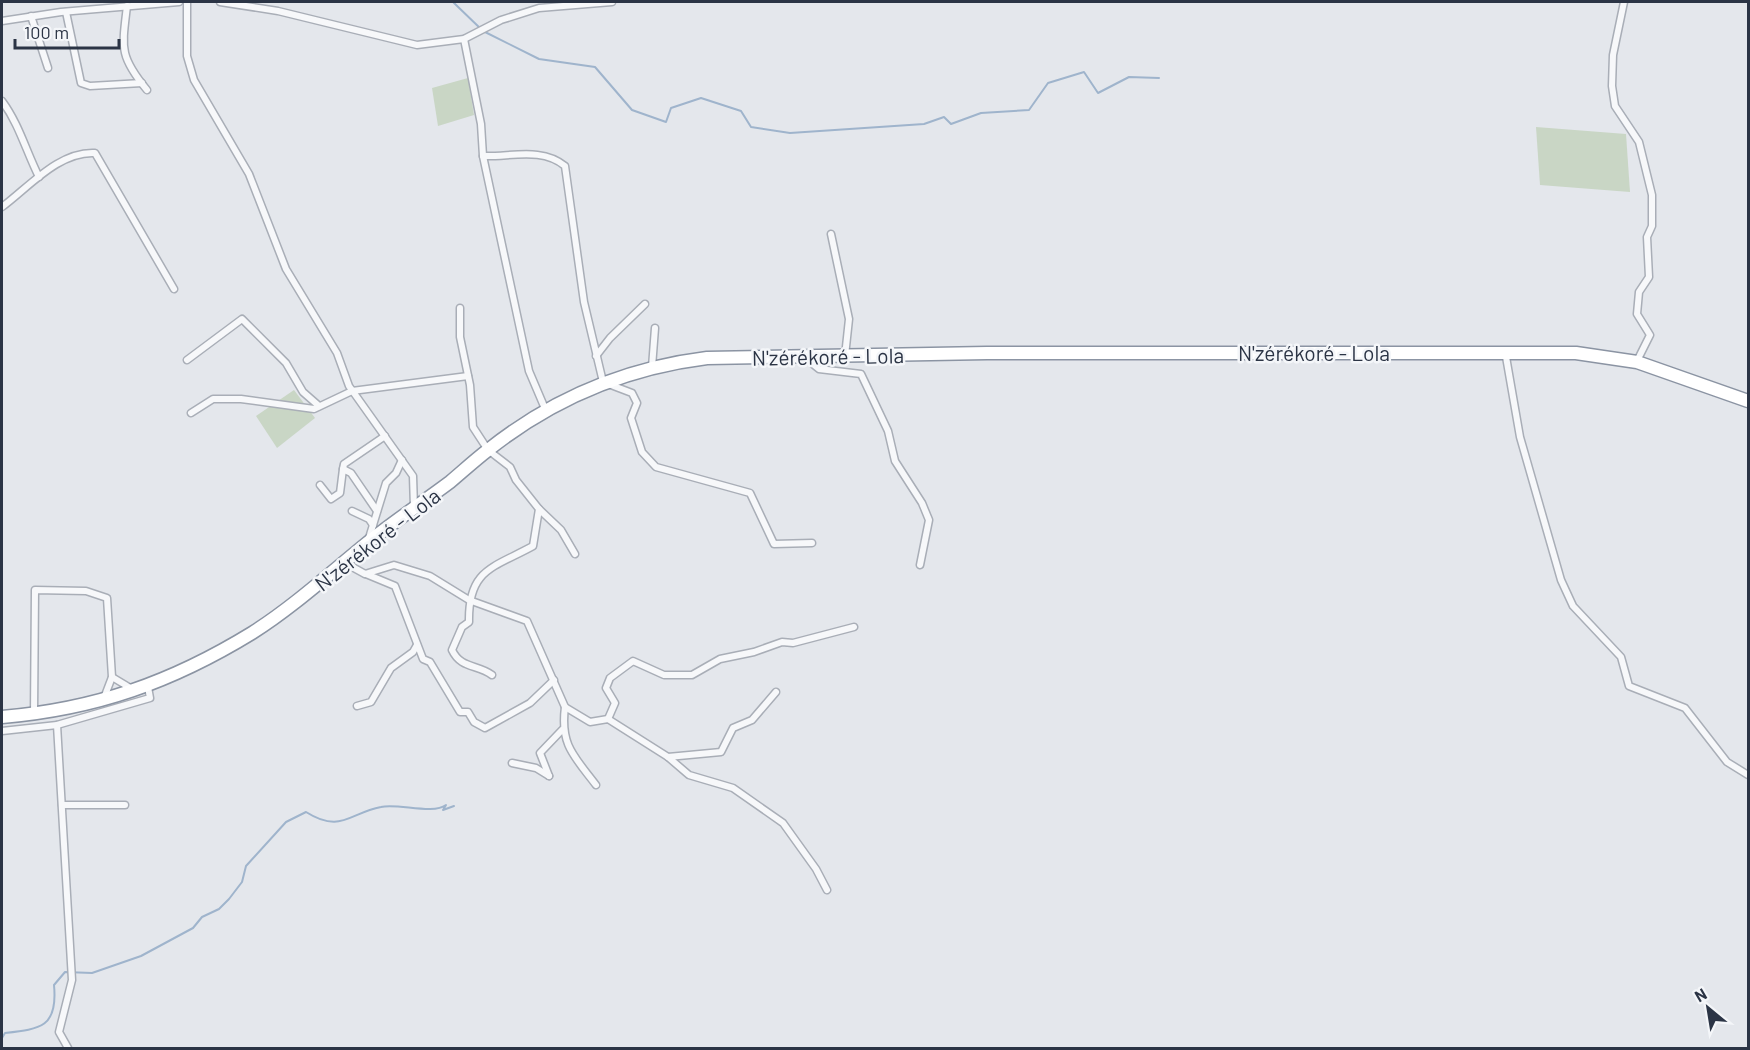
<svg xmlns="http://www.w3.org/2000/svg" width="1750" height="1050" font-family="Barlow,sans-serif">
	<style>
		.park { fill: #c9d6c5 }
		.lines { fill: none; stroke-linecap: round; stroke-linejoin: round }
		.stream { stroke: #9fb4cc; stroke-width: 2 }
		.street-casing { stroke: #a9aeb7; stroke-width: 9 }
		.highway-casing { stroke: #8b94a3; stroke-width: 15 }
		.street { stroke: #f7f8fa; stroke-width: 6 }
		.highway { stroke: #fff; stroke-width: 12 }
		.labels { text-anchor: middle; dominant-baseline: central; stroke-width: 5; stroke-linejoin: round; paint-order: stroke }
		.street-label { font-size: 21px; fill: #2b3445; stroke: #f4f6f9 }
	</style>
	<rect width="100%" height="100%" fill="#e4e7ec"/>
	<g class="park">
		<path d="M468 78 474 115 438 126 432 88Z"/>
		<path d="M1536 127 1626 134 1630 192 1540 185Z"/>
		<path d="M294 390 315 418 277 448 256 416Z"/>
	</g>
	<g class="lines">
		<g class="stream">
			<path d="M453 2 483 31 539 59 595 67 632 110 666 122 671 108 701 98 741 111 751 127 790 133 924 124 944 117 951 124 981 113 1029 110 1048 83 1084 72 1098 93 1129 77 1159 78"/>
			<path d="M2 1038 5 1033C41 1029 58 1027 54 985L65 972 92 973 141 956 193 928 202 917 219 909 229 899 242 882 246 866 286 822 306 812C341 834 349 813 381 807 398 803 433 815 446 805L443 810 454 806"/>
		</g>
		<defs>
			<g id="street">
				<path d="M187 2V56L194 80 249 174 286 269 337 353 349 386 413 476 414 508"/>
				<path d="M220 2 278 11 417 45 464 39 501 20 539 8 612 2"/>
				<path d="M1624 2 1613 55 1612 86 1615 106 1639 142 1652 195V226L1647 237 1649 277 1639 292 1637 314 1650 335 1637 361"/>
				<path d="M127 6C122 48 119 56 147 90"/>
				<path d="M66 12 81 83 90 86 142 83"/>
				<path d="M31 16 48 68"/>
				<path d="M2 21 61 12 179 2"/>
				<path d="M464 39 481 124 483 156C511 157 542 147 565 166L584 302 603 382 632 393 637 403 631 418 642 452 656 467 750 493 774 544 812 543"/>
				<path d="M2 101C19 124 26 151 39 177"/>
				<path d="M483 156 529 371 546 411"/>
				<path d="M2 207C29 187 59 151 95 153L174 289"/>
				<path d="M831 234 849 319 845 356"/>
				<path d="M460 308V337L470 385 473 427 488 450 510 467 516 480 539 509 533 546C493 568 468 569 469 622L462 627 452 650C461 669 477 664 492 675"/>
				<path d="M1505 351 1520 437 1561 580 1573 606 1621 657 1629 686 1685 708 1727 762 1748 775"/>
				<path d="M596 356 610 338 645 304"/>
				<path d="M804 357 819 369 861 374 888 431 895 461 922 503 929 520 920 565"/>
				<path d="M187 360 242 319 286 363 303 392 319 406"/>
				<path d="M652 367 655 328"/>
				<path d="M191 413 213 399H241L314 409 352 391 468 376"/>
				<path d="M343 469 344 464 385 436"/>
				<path d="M320 485 331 499 340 493 343 469 351 473 377 511"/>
				<path d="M539 509 561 530 575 554"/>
				<path d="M352 511 369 519 373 525"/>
				<path d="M369 538 386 483 396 473 402 460"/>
				<path d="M345 563 365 574 394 565 430 576 469 600 527 621 565 707 590 722 608 719 668 757 689 775 733 788 783 823 816 869 827 890"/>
				<path d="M366 574 395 586 423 659 430 662 460 712H468L474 722 485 728 530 703 554 680"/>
				<path d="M112 677 132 689"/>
				<path d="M357 706 371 702 391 668 413 652 417 645"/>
				<path d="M565 707C560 745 574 756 596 785"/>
				<path d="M34 714 35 590 86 591 107 598 112 677 104 698"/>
				<path d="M608 719 615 703 606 688 610 678 633 661 664 675H692L720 659 754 652 782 642 793 643 854 627"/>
				<path d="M57 725 72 980 59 1032 68 1048"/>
				<path d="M2 731 57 725 150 698 148 687"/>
				<path d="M668 757 721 752 733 728 752 720 776 692"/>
				<path d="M512 763 536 768 549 776"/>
				<path d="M549 776 540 753 562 730"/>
				<path d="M62 805H125"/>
			</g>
			<path id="highway" d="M2 717C96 709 172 682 252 633 293 607 329 574 366 544 393 522 422 503 450 482 463 471 475 460 488 450 552 399 626 368 707 358L987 353H1576L1637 362 1748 401"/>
		</defs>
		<use href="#street" class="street-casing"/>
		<use href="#highway" class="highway-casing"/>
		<use href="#street" class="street"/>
		<use href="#highway" class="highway"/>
	</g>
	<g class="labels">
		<g class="street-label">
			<text x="1314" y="352">N'zérékoré - Lola</text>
			<text transform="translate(828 356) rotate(-1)">N'zérékoré - Lola</text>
			<text transform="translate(377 539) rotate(-38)">N'zérékoré - Lola</text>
		</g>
	</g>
	<rect width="1750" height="1050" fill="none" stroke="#2b3445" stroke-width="6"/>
	<g transform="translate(1708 1008) rotate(330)" stroke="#f4f6f9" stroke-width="4.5" paint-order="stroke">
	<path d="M0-4.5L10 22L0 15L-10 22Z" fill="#2b3445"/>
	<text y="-9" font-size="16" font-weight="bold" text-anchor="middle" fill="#2b3445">N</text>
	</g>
	<path d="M15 39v9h104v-9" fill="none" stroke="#2b3445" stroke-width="3"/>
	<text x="24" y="39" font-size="18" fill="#2b3445" stroke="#f4f6f9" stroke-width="4.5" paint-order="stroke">100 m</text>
</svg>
